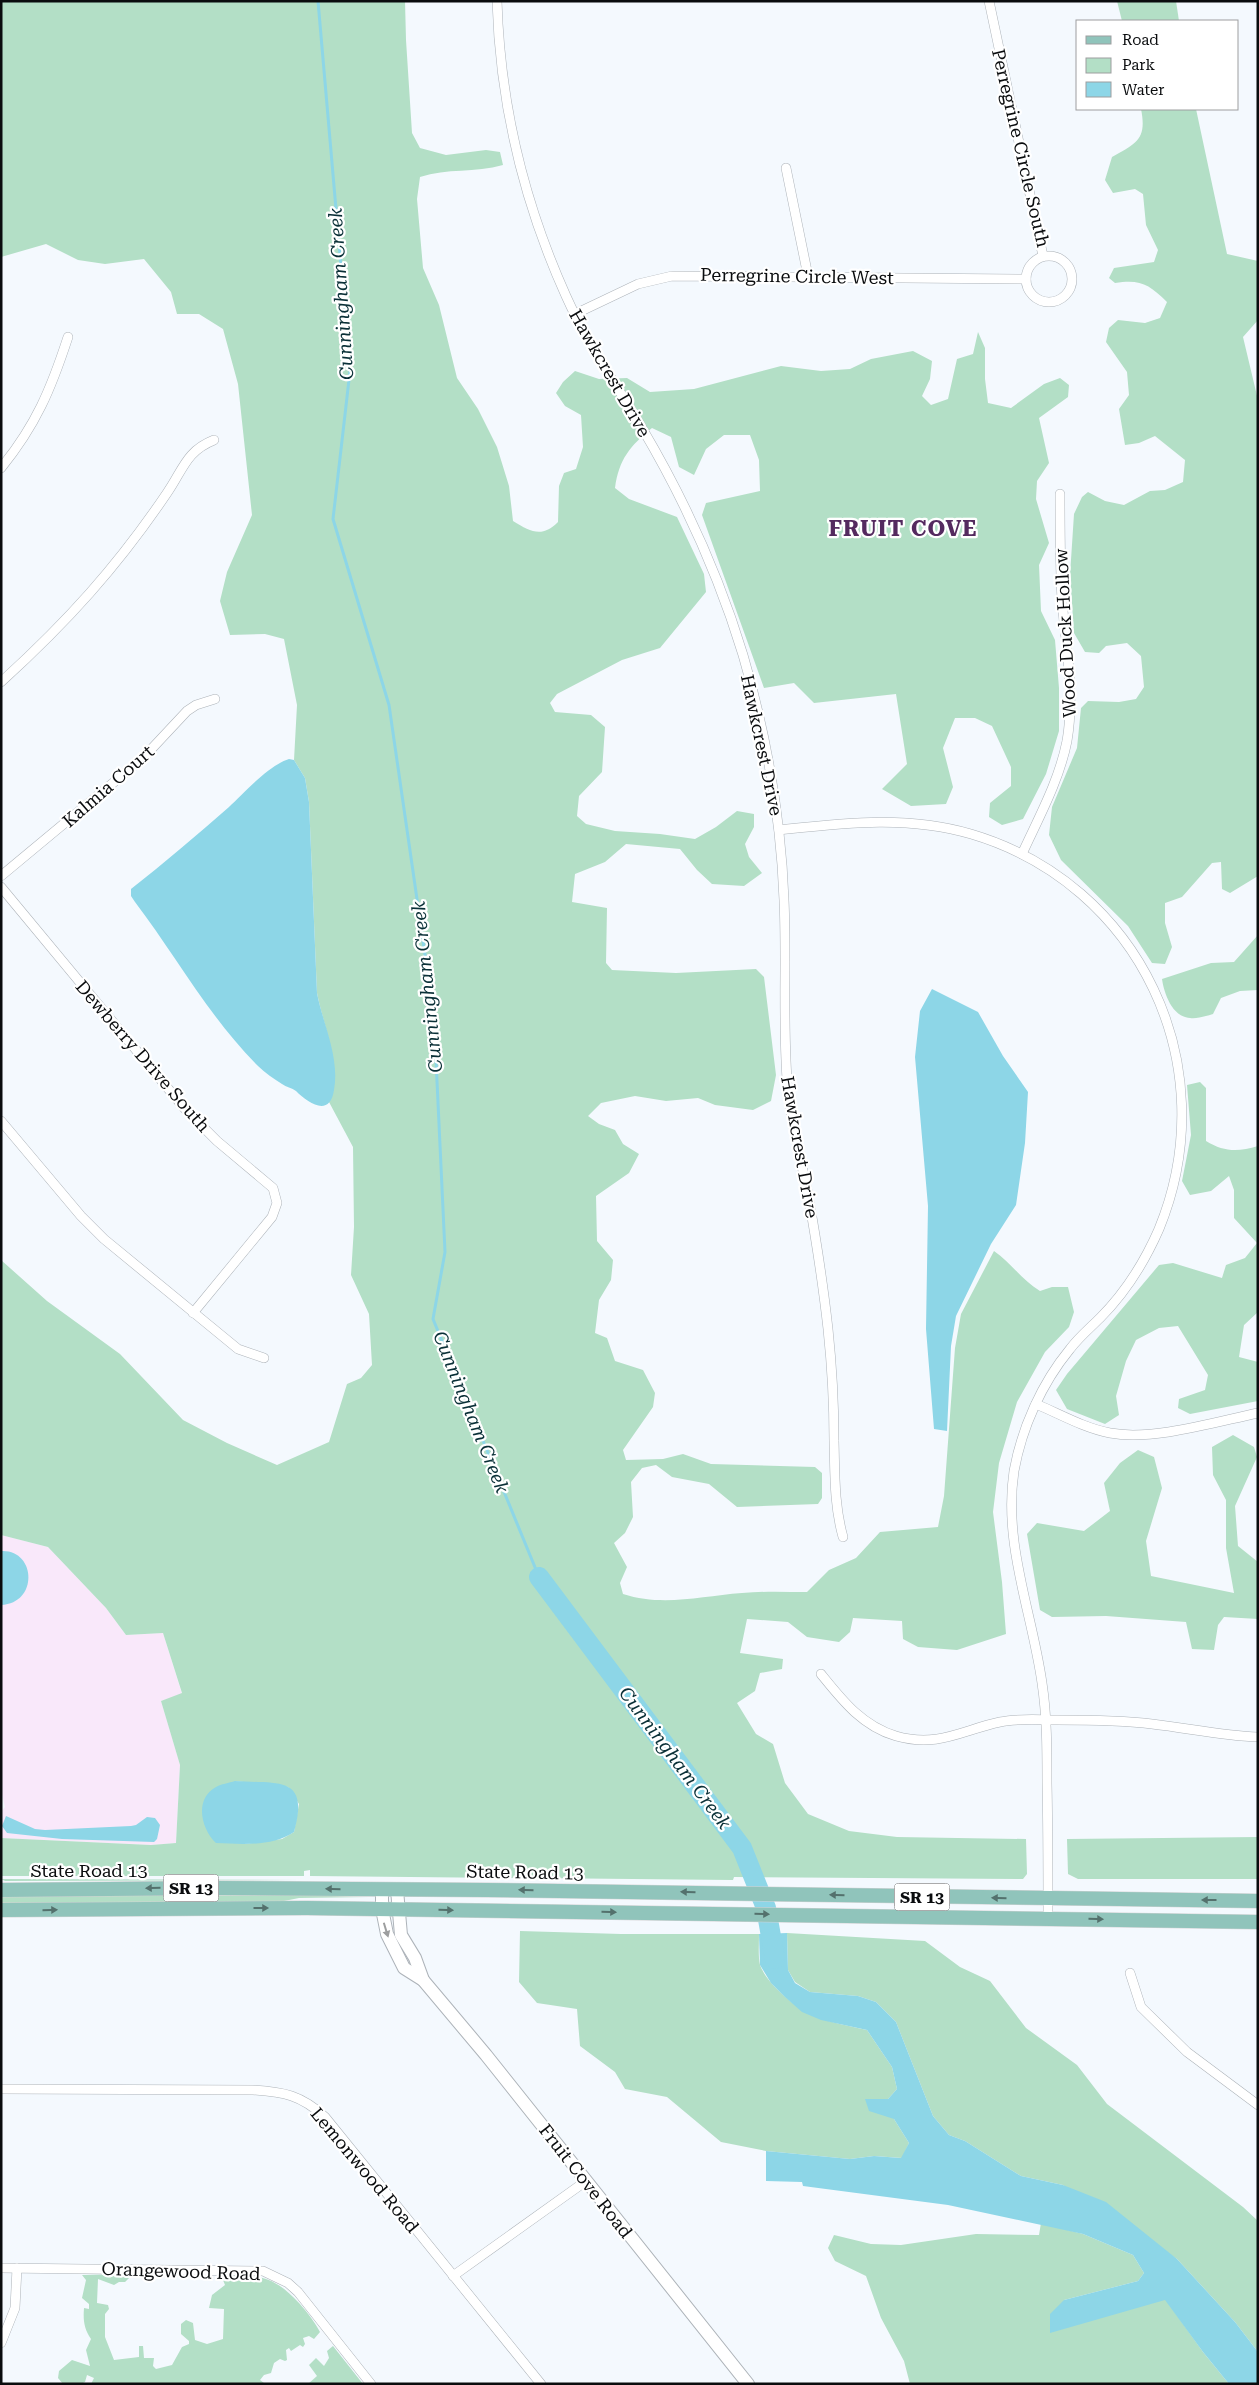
<svg xmlns="http://www.w3.org/2000/svg" width="1259" height="2385" font-family="'Roboto Serif',serif">
	<style>
		.industrial { fill: #f9e8fa }
		.green { fill: #b3dfc6; fill-rule: evenodd }
		.water { fill: #8dd6e7 }
		.lines { fill: none; stroke-linecap: round; stroke-linejoin: round }
		.stream { stroke: #8dd6e7; stroke-width: 3 }
		.river { stroke: #8dd6e7; stroke-width: 20 }
		.street-casing { stroke: #adb3b9; stroke-width: 10 }
		.secondary-casing { stroke: #adb3b9; stroke-width: 14 }
		.primary-casing { stroke: #d3d3d4; stroke-width: 15 }
		.street { stroke: #fff; stroke-width: 9 }
		.secondary { stroke: #fff; stroke-width: 12 }
		.primary { stroke: #90c4bb; stroke-width: 14 }
		.oneway { fill: #54716d }
		.oneway2 { fill: #9d9e9f }
		.labels { text-anchor: middle; dominant-baseline: central; stroke-width: 4.5; stroke-linejoin: round; paint-order: stroke }
		.shield { fill: #fff; stroke: #545556; stroke-width: 1 }
		.shield-label { font-size: 16px; font-weight: bold; fill: #0a0c0e }
		.street-label { font-size: 18px; fill: #0a0c0e; stroke: #fff }
		.water-label { font-size: 19px; font-style: italic; fill: #0a3037; stroke: #fff }
		.district-label { font-size: 22px; font-weight: bold; letter-spacing: 1px; fill: #542a5f; stroke: #fff }
	</style>
	<rect width="100%" height="100%" fill="#f4f9fe"/>
	<path class="industrial" d="M1 1535 48 1547 106 1608 126 1635 163 1633 182 1694 161 1701 180 1765 176 1843 151 1845 1 1838V1812L5 1807 1 1790Z"/>
	<g class="green">
		<path d="M1 1H405L406 40 412 133 420 148 446 155 486 150 500 152 503 165C475 173 447 168 420 177L417 199 423 268 439 305 457 378 478 409 497 447 509 486 513 521C531 532 542 538 558 522L559 486 564 473 576 469 583 447 581 415 565 406 556 393 563 382 575 371 599 379 627 378 650 392 694 389 781 366 821 371 850 369 871 359 913 351 932 361 930 379 922 396 931 405 948 399 957 359 973 354 978 332 985 348V379L988 403 1011 408 1044 384 1060 378 1069 385 1068 397 1039 418 1049 463 1037 481 1036 499 1049 543 1039 565 1041 611 1055 640 1059 688V731L1046 774 1023 819 1002 825 989 817 990 803 1011 786V767L992 726 975 718H955L943 748 953 787 946 804 911 806 882 789 907 764 896 694 814 703 794 683 764 688 702 515 706 503 760 491 759 460 750 435H724L706 449 694 475 679 467 671 437 652 428C630 446 619 459 615 488L629 499 677 517 704 574 706 592 660 648 622 660 557 694 550 703 555 712 591 715 605 727 602 772 579 796 577 816 586 824 615 831 660 834 695 839 716 827 737 811 754 814V827L745 844 749 857 762 873 744 886 712 884 697 870 680 849 626 844 605 862 575 874 572 902 607 908 606 963 612 970 676 973 756 969 764 977 776 1075 771 1101 753 1110 715 1105 698 1098 666 1101 635 1096 601 1103 588 1116 599 1124 615 1130 623 1144 639 1154 629 1173 596 1196 597 1241 613 1260 611 1280 599 1300 595 1333 607 1338 615 1361 643 1370 655 1393 653 1407 623 1450 626 1460 663 1459 683 1454 711 1464 815 1467 822 1473V1498L818 1504 737 1507 709 1484 672 1477 656 1465 642 1468 631 1482 633 1517 625 1533 614 1543 627 1567 620 1583 623 1594C663 1607 701 1596 742 1593 763 1591 786 1592 807 1592L829 1570 856 1558 880 1532 938 1527 944 1496 955 1348 961 1314 994 1251C1011 1263 1022 1280 1040 1291L1052 1287H1068L1074 1312 1069 1327 1045 1352 1017 1402 999 1463 993 1512 1002 1582 1006 1634 957 1650 918 1647 903 1639 902 1621 853 1618 850 1632 839 1642 807 1637 788 1622 747 1619 740 1653 783 1659 782 1669 760 1673 755 1691 737 1703 756 1734 773 1744 785 1783 808 1814 849 1831 897 1837 1026 1839 1027 1874 1023 1879 734 1877 733 1880 310 1876V1870L304 1871V1876H1V1838L151 1845 176 1843 180 1765 161 1701 182 1693 163 1633 126 1635 106 1608 48 1547 1 1535V1260L47 1301 120 1354 183 1420 227 1443 277 1465 329 1442 347 1384 361 1378 372 1365 369 1314 351 1275 354 1227 353 1147 329 1102C344 1072 323 1025 317 993L309 802 305 778 294 760 297 705 284 639 265 634 230 635 220 601 227 572 252 515 238 384 223 329 199 314H177L171 292 144 259 105 264 78 260 46 244 1 257ZM235 1781 288 1787 299 1804 294 1832 282 1839 245 1844Z"/>
		<path d="M1117 1H1176L1179 21H1122Z"/>
		<path d="M1141 109H1196L1227 254 1258 261V320L1243 337 1258 400V876L1230 893 1222 889 1221 862 1212 863 1182 897 1165 903V923L1172 947 1165 964 1152 963 1128 926 1061 860 1049 835 1052 807 1077 748 1081 708 1088 701 1119 702 1136 699 1144 687 1141 656 1127 643 1106 646 1099 653 1085 652 1074 633 1070 575 1074 514 1082 497 1088 492 1105 501 1124 505 1150 491 1165 490 1183 482 1185 460 1155 436 1139 443 1125 445 1119 409 1129 395 1127 372 1106 342 1109 328 1118 320 1145 323 1160 318 1167 302C1149 284 1140 279 1115 283L1109 278 1114 268 1154 262 1158 250 1146 225 1143 194 1135 189 1113 193 1105 180 1112 157C1137 143 1147 139 1141 109Z"/>
		<path d="M1258 935V990L1240 991 1221 998 1213 1014C1206 1016 1197 1019 1190 1018 1172 1017 1164 993 1162 979L1211 963 1234 962Z"/>
		<path d="M1200 1082 1206 1088V1141C1224 1152 1238 1152 1258 1146V1312L1244 1325 1239 1357 1258 1362V1401L1190 1414 1178 1408 1179 1399 1205 1390 1208 1375 1178 1326 1159 1328 1136 1340 1126 1361 1116 1396 1119 1415 1105 1424 1067 1409 1056 1390 1067 1374 1159 1265 1173 1263 1222 1278 1226 1265 1245 1258 1257 1243 1234 1218V1190L1229 1176 1211 1191 1190 1195 1182 1181 1191 1135 1187 1085Z"/>
		<path d="M1233 1435 1254 1447 1257 1457 1235 1506 1238 1546 1258 1562V1619L1224 1617 1218 1625 1214 1650 1192 1649 1186 1622 1106 1616 1052 1617 1040 1610 1027 1534 1037 1523 1084 1531 1110 1511 1104 1483 1120 1463 1138 1450 1154 1457 1162 1488 1146 1541 1151 1576 1234 1593 1226 1548V1500L1213 1475 1212 1447Z"/>
		<path d="M1258 1837V1879H1078L1068 1874 1067 1839Z"/>
		<path d="M1 1879 301 1880 5 1881Z"/>
		<path d="M293 1895 369 1897 299 1898 279 1902 1 1904V1896Z"/>
		<path d="M520 1931 621 1934H759C759 1944 758 1956 760 1965 763 1974 772 1984 778 1990 808 2020 828 2021 867 2030L892 2067 897 2089 888 2099 894 2119 909 2143 902 2158 874 2156 850 2159 766 2151 721 2142 667 2097 625 2089 615 2072 580 2046 577 2009 537 2003 519 1982Z"/>
		<path d="M787 1933 925 1941 960 1967 990 1981 1026 2028 1077 2065 1107 2104 1243 2207 1258 2221V2352L1235 2322 1177 2259 1063 2185 1021 2176 965 2141 949 2135 933 2116 896 2022 876 2002 858 1996 810 1992 795 1982 788 1970Z"/>
		<path d="M1041 2223 1083 2234 1133 2255 1144 2273 1138 2281 1064 2300H1166L1203 2352 1229 2384H910L904 2361 881 2318 866 2276 835 2261 828 2248 834 2235 871 2244 901 2245 976 2234 1039 2235Z"/>
		<path d="M130 2274 131 2276 125 2282H119L114 2285 98 2279 97 2303 108 2305 109 2309 105 2314V2337L114 2360 139 2357V2346H143L144 2358H154L153 2366 156 2369 172 2365 182 2347 189 2344V2341L181 2334V2324L186 2320 193 2323 195 2340 207 2344 223 2339 224 2309 209 2308 212 2295 225 2285 221 2275C259 2276 272 2274 299 2303 308 2313 314 2321 320 2332L314 2339 309 2336 303 2338 305 2344 303 2347 300 2345 291 2351 289 2348 286 2350 287 2360 285 2361 280 2359 274 2363 271 2373 264 2375 260 2380 264 2383 274 2384H91L94 2378 87 2375 85 2382 81 2384H63L58 2378 59 2371 72 2360 90 2366 86 2350 91 2339C84 2329 83 2320 84 2308L89 2309V2304L82 2298 86 2280 82 2275Z"/>
		<path d="M333 2346 363 2384H308L317 2376 309 2365 316 2358 324 2366 329 2358 327 2351Z"/>
	</g>
	<g class="water">
		<path d="M289 759 294 760 305 778 309 802 317 993C323 1024 340 1058 334 1090 330 1118 308 1103 296 1091 292 1088 286 1087 282 1084 274 1079 265 1073 258 1066 209 1017 176 956 135 902L131 896V889C164 863 197 835 229 807 244 793 269 765 289 759Z"/>
		<path d="M932 989 978 1012 1003 1056 1028 1092 1025 1143 1016 1205 991 1244 956 1316 951 1346 947 1431 934 1429 926 1329 928 1206 915 1057 920 1011Z"/>
		<path d="M1 1551C36 1549 39 1603 1 1605Z"/>
		<path d="M235 1781C278 1784 310 1775 294 1832 272 1847 241 1844 216 1843 201 1829 194 1799 216 1787 221 1784 229 1783 235 1781Z"/>
		<path d="M6 1816 35 1829 45 1830 131 1826 136 1825 147 1817 155 1818 160 1825 157 1839 154 1842 62 1839 7 1833 2 1826Z"/>
		<path d="M787 1933 788 1970 795 1983 810 1992 858 1996 876 2002 896 2022 933 2116 949 2135 965 2141 1021 2176 1063 2185 1106 2202 1177 2259 1235 2322 1258 2352V2384H1229L1203 2352 1165 2300 1050 2333V2314L1064 2300 1138 2281 1144 2273 1133 2255 1083 2234 948 2205 803 2186 802 2182 766 2181V2151L850 2159 874 2156 901 2158 909 2143 894 2119 869 2111 865 2099H888L897 2089 892 2067 867 2030 821 2020 802 2012 785 1997 771 1983 760 1965 759 1934Z"/>
	</g>
	<g class="lines">
		<path class="stream" d="M318 1 350 371 333 519 389 705 434 1017 445 1252 433 1319 539 1577"/>
		<path class="river" d="M539 1577 742 1848 766 1908 775 1959"/>
		<defs>
			<g id="street">
				<path d="M497 1C500 103 524 203 566 296 587 343 616 384 642 428 684 499 719 576 743 655 766 734 781 817 784 900 787 964 782 1028 788 1092 792 1127 801 1160 808 1194 816 1239 823 1284 828 1329 832 1367 834 1404 834 1441 835 1474 834 1505 843 1537"/>
				<path d="M989 1 1043 256"/>
				<path d="M786 168 808 276"/>
				<circle cx="1049" cy="279" r="23"/>
				<path d="M575 314 638 284 672 276 1026 279"/>
				<path d="M1 468C36 425 51 389 68 337"/>
				<path d="M1 682C67 622 117 567 167 493 183 470 186 451 214 440"/>
				<path d="M779 830C844 823 907 815 971 834 1140 884 1226 1066 1159 1229 1145 1261 1125 1293 1100 1318 1090 1328 1079 1337 1070 1349 1042 1383 1022 1427 1014 1471 1003 1544 1032 1612 1042 1683 1047 1716 1047 1749 1047 1783 1048 1828 1048 1873 1048 1919"/>
				<path d="M1022 854C1039 817 1059 781 1067 741 1075 694 1066 647 1062 600 1060 565 1060 529 1060 494"/>
				<path d="M1 876 143 758 187 711 196 705 215 699"/>
				<path d="M1 887 185 1109 217 1141 273 1188 277 1203 272 1217 193 1313"/>
				<path d="M1 1121 81 1216 104 1239 238 1349 264 1358"/>
				<path d="M1036 1404C1060 1414 1084 1428 1110 1433 1153 1441 1215 1422 1258 1413"/>
				<path d="M821 1674C842 1700 862 1726 896 1736 938 1748 962 1730 1000 1722 1019 1718 1038 1720 1057 1720 1089 1720 1120 1720 1152 1724 1188 1728 1222 1736 1258 1737"/>
				<path d="M1130 1973 1141 2007 1187 2052 1258 2105"/>
				<path d="M1 2089 253 2090C284 2092 301 2095 325 2117L541 2384"/>
				<path d="M1 2268 263 2271 288 2283 298 2292 371 2384"/>
				<path d="M453 2276 586 2181"/>
				<path d="M1 2343 15 2308 17 2268"/>
			</g>
			<g id="secondary">
				<path d="M382 1889V1909L387 1934 404 1968 423 1980 486 2055 748 2384"/>
				<path d="M397 1890 401 1935 415 1958 423 1980"/>
			</g>
			<g id="primary">
				<path d="M1 1890 215 1888 486 1890 1258 1901"/>
				<path d="M1 1910 307 1908 1258 1922"/>
			</g>
		</defs>
		<use href="#street" class="street-casing"/>
		<use href="#secondary" class="secondary-casing"/>
		<use href="#primary" class="primary-casing"/>
		<use href="#street" class="street"/>
		<use href="#secondary" class="secondary"/>
		<use href="#primary" class="primary"/>
	</g>
	<defs><path id="oneway-solid" d="M-6-.8H1V-3.2L6.5 0L1 3.2V.8H-6Z" transform="scale(1.25)"/></defs>
	<g class="oneway">
		<use href="#oneway-solid" transform="translate(153 1888) rotate(179)"/>
		<use href="#oneway-solid" transform="translate(333 1889) rotate(-179)"/>
		<use href="#oneway-solid" transform="translate(526 1890) rotate(-179)"/>
		<use href="#oneway-solid" transform="translate(688 1892) rotate(-179)"/>
		<use href="#oneway-solid" transform="translate(837 1895) rotate(-179)"/>
		<use href="#oneway-solid" transform="translate(999 1898) rotate(-179)"/>
		<use href="#oneway-solid" transform="translate(1209 1900) rotate(-180)"/>
		<use href="#oneway-solid" transform="translate(261 1908)"/>
		<use href="#oneway-solid" transform="translate(50 1910) rotate(-1)"/>
		<use href="#oneway-solid" transform="translate(446 1910) rotate(1)"/>
		<use href="#oneway-solid" transform="translate(609 1912) rotate(1)"/>
		<use href="#oneway-solid" transform="translate(762 1914) rotate(1)"/>
		<use href="#oneway-solid" transform="translate(1096 1919) rotate(1)"/>
	</g>
	<use class="oneway2" href="#oneway-solid" transform="translate(386 1930) rotate(73)"/>
	<g class="labels">
		<g class="shield">
			<rect x="163.5" y="1874.5" width="55" height="27" rx="4"/>
			<rect x="894.5" y="1883.5" width="55" height="27" rx="4"/>
		</g>
		<g class="shield-label">
			<text x="191" y="1888">SR 13</text>
			<text x="922" y="1897">SR 13</text>
		</g>
		<g class="street-label">
			<text transform="translate(1021 148) rotate(77)">Perregrine Circle South</text>
			<text transform="translate(797 276) rotate(1)">Perregrine Circle West</text>
			<text transform="translate(610 373) rotate(60)">Hawkcrest Drive</text>
			<text transform="translate(1065 633) rotate(-93)">Wood Duck Hollow</text>
			<text transform="translate(762 745) rotate(78)">Hawkcrest Drive</text>
			<text transform="translate(108 786) rotate(-41)">Kalmia Court</text>
			<text transform="translate(143 1056) rotate(49)">Dewberry Drive South</text>
			<text transform="translate(800 1147) rotate(80)">Hawkcrest Drive</text>
			<text x="89" y="1870">State Road 13</text>
			<text transform="translate(525 1872) rotate(1)">State Road 13</text>
			<text transform="translate(365 2170) rotate(50)">Lemonwood Road</text>
			<text transform="translate(586 2181) rotate(52)">Fruit Cove Road</text>
			<text transform="translate(181 2271) rotate(2)">Orangewood Road</text>
		</g>
		<g class="water-label">
			<text transform="translate(341 294) rotate(-94)">Cunningham Creek</text>
			<text transform="translate(427 987) rotate(-96)">Cunningham Creek</text>
			<text transform="translate(471 1412) rotate(68)">Cunningham Creek</text>
			<text transform="translate(675 1758) rotate(53)">Cunningham Creek</text>
		</g>
		<g class="district-label">
			<text x="903" y="528">FRUIT COVE</text>
		</g>
	</g>
	<rect width="1259" height="2385" fill="none" stroke="#0a0c0e" stroke-width="5"/>
	<rect x="1076" y="20" width="162" height="90" fill="#ffffff" stroke="#9d9e9f"/>
	<rect x="1086" y="36" width="25" height="8" fill="#90c4bb" stroke="#9d9e9f"/>
	<text x="1122" y="45" font-size="15" fill="#0a0c0e">Road</text>
	<rect x="1086" y="58" width="25" height="15" fill="#b3dfc6" stroke="#9d9e9f"/>
	<text x="1122" y="70" font-size="15" fill="#0a0c0e">Park</text>
	<rect x="1086" y="82" width="25" height="15" fill="#8dd6e7" stroke="#9d9e9f"/>
	<text x="1122" y="95" font-size="15" fill="#0a0c0e">Water</text>
</svg>
